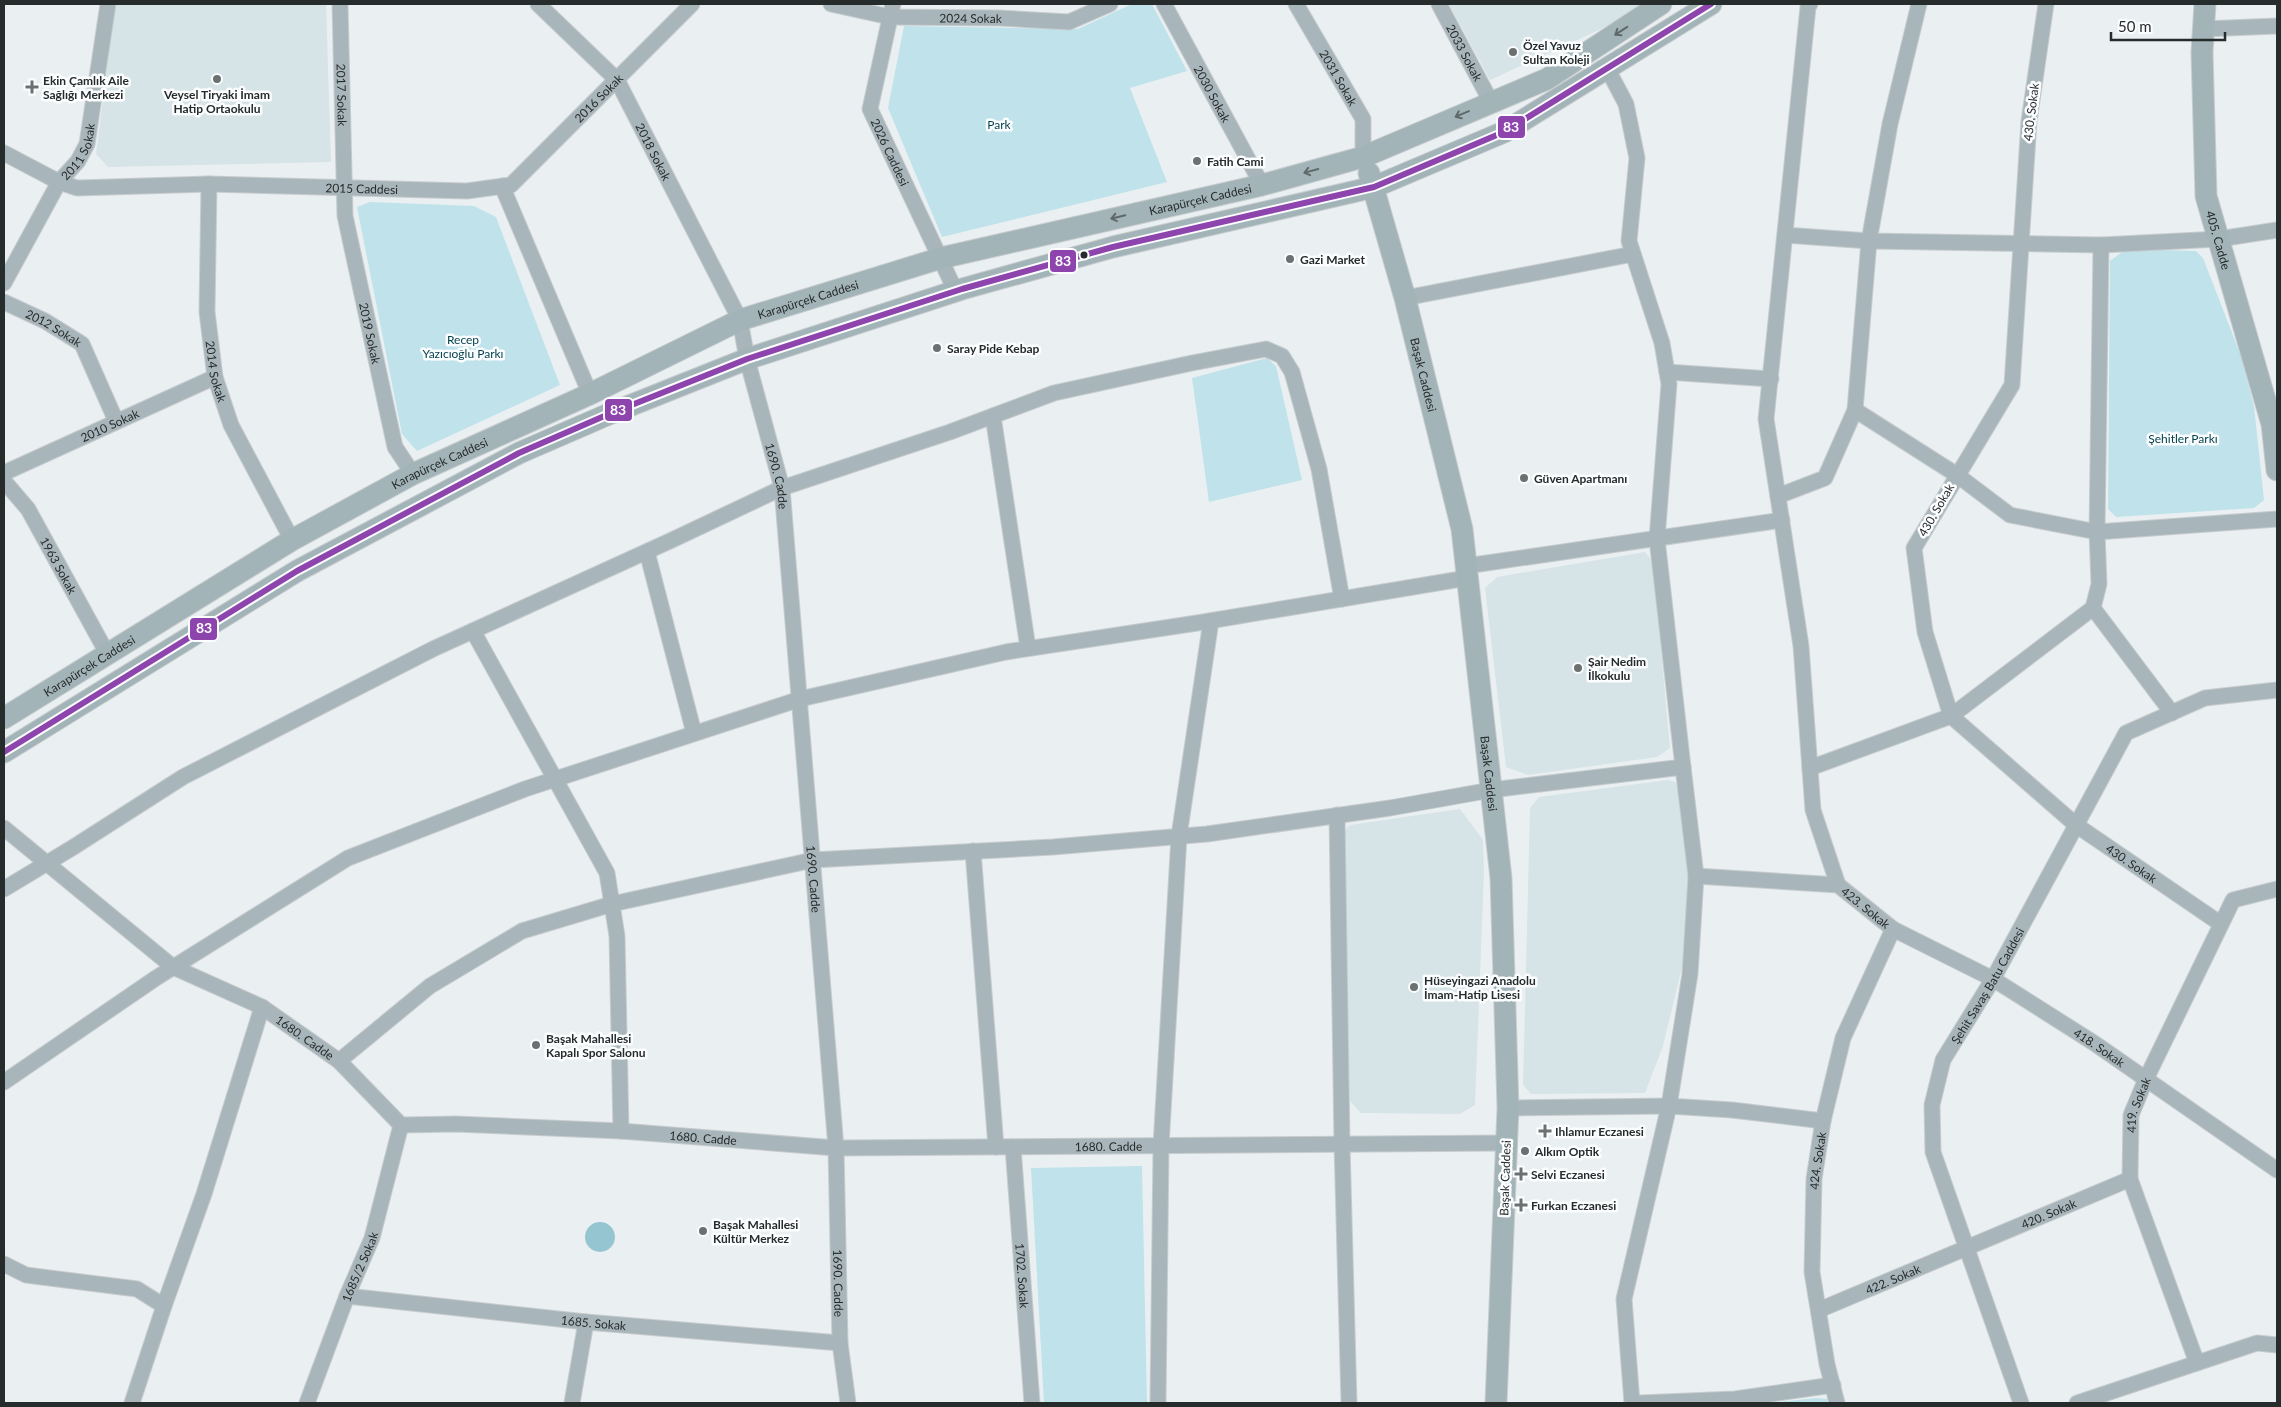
<svg xmlns="http://www.w3.org/2000/svg" width="2281" height="1407" font-family="Lato,sans-serif">
	<style>
		.built { fill: #d6e3e7 }
		.green { fill: #bfe2eb }
		.water { fill: #96c5d2 }
		.lines { fill: none; stroke-linecap: round; stroke-linejoin: round }
		.street-casing { stroke: #c8ccce; stroke-width: 17 }
		.secondary-casing { stroke: #c8ccce; stroke-width: 23 }
		.street { stroke: #a8b6bb; stroke-width: 15 }
		.secondary { stroke: #a3b4b9; stroke-width: 21 }
		.bus-1-casing { stroke: #fbfdfe; stroke-width: 10 }
		.bus-1 { stroke: #8e44ad; stroke-width: 6 }
		.oneway { stroke: #5e696b }
		.poi-dot { fill: #6b7071; stroke: #fbfdfe; stroke-width: 2 }
		.bus-dot { fill: #262b2c; stroke: #fbfdfe; stroke-width: 2 }
		.labels { text-anchor: middle; dominant-baseline: central; stroke-width: 5; stroke-linejoin: round; paint-order: stroke }
		.street-label { font-size: 12px; fill: #262b2c; stroke: #fbfdfe }
		.poi-label { font-size: 12px; font-weight: bold; fill: #262b2c; stroke: #fbfdfe; text-anchor: start }
		.park-label { font-size: 12px; fill: #003f4b; stroke: #fbfdfe }
		.line-badge { stroke: #fbfdfe; stroke-width: 2 }
		.badge-label { font-size: 14px; text-anchor: middle; font-weight: bold; fill: #fff }
	</style>
	<rect width="100%" height="100%" fill="#eaf0f2"/>
	<g class="built">
		<path d="M115 4H326L331 162 108 167 96 154Z"/>
		<path d="M1449 4H1644L1612 24 1490 80Z"/>
		<path d="M1645 552 1653 562 1670 748 1657 757 1528 775 1506 767 1485 588 1497 577Z"/>
		<path d="M1668 780 1675 782 1679 787 1690 899 1683 963 1663 1046 1645 1093 1531 1094 1523 1085 1530 808 1539 797Z"/>
		<path d="M1460 809 1483 840 1484 872 1475 1105 1460 1114 1361 1113 1350 1101 1344 831 1350 825Z"/>
	</g>
	<g class="green">
		<path d="M1132 4H1152L1187 71 1130 88 1167 182 942 237 888 108 904 26 1078 29Z"/>
		<path d="M370 202 474 206 496 217 560 385 417 451 402 434 357 207Z"/>
		<path d="M2126 249 2196 251 2203 258 2241 356 2254 406 2264 500 2254 508 2116 517 2108 509 2110 261Z"/>
		<path d="M1267 358 1276 366 1302 480 1209 502 1192 378Z"/>
		<path d="M1142 1166 1147 1403H1044L1031 1168Z"/>
		<path d="M1816 1398 1827 1399 1828 1403H1768Z"/>
	</g>
	<circle class="water" cx="600" cy="1237" r="15"/>
	<g class="lines">
		<defs>
			<g id="street">
				<path id="s1" d="M340 4 345 216 395 447 413 474"/>
				<path id="s2" d="M538 4 617 80 740 320 747 359 782 488 836 1148 840 1343 848 1403"/>
				<path id="s3" d="M831 4 890 17 999 18 1069 22 1110 4"/>
				<path id="s4" d="M893 4 870 109 956 292"/>
				<path id="s5" d="M1164 4 1262 185"/>
				<path id="s6" d="M1296 4 1363 119V157"/>
				<path id="s7" d="M1439 4 1491 102"/>
				<path d="M1810 4 1808 7 1766 419 1801 646 1813 810 1838 885"/>
				<path id="s8" d="M2046 4 2029 121 2012 385 1914 548 1925 632 1951 716 2076 825 2221 924"/>
				<path d="M2203 29 2277 26"/>
				<path id="s9" d="M4 153 59 182 77 188 209 184 467 191 511 185 692 4"/>
				<path id="s10" d="M209 184 207 312 215 377 231 425 292 540"/>
				<path d="M502 186 590 394"/>
				<path d="M1785 235 1869 241 2101 245 2219 239 2277 230"/>
				<path id="s11" d="M4 283 59 182 78 161 87 144 108 4"/>
				<path d="M1405 298 1633 254"/>
				<path id="s12" d="M4 302 45 321 82 344 116 421"/>
				<path d="M1667 372 1771 379"/>
				<path d="M1855 410 1957 475 2010 515 2097 532 2277 519"/>
				<path d="M993 416 1028 648"/>
				<path id="s13" d="M4 473 215 377"/>
				<path id="s14" d="M4 481 28 509 108 655"/>
				<path d="M1778 496 1825 478 1855 410 1869 241 1890 124 1919 4"/>
				<path d="M647 552 694 733"/>
				<path d="M1466 566 1782 520"/>
				<path d="M2093 608 2172 713"/>
				<path d="M473 631 607 873 617 936 621 1131"/>
				<path d="M1810 768 1951 716 2093 608 2099 584 2097 532 2101 245"/>
				<path d="M1337 815 1342 1144 1349 1403"/>
				<path id="s15" d="M4 828 173 967 262 1007 339 1061 401 1125 456 1124 621 1131 836 1148 1507 1143"/>
				<path d="M973 851 996 1147"/>
				<path id="s16" d="M1696 876 1838 885 1893 929 1993 979 2094 1043 2277 1170"/>
				<path d="M4 889 72 848 183 777 433 649 672 540 782 488 950 432 1054 393 1192 363 1266 349 1282 356 1292 372 1319 469 1342 599"/>
				<path d="M339 1061 430 986 522 931 612 904 813 860 1053 847 1207 834 1390 808 1491 790 1683 767 1657 539 1669 384 1662 343 1629 241 1637 158 1626 104 1607 68"/>
				<path d="M4 1082 156 978 348 858 525 789 800 699 1006 652 1197 623 1467 578"/>
				<path d="M1508 1108 1669 1106 1732 1110 1823 1121"/>
				<path id="s17" d="M1013 1147 1032 1403"/>
				<path d="M4 1264 26 1275 137 1289 164 1306 132 1403"/>
				<path id="s18" d="M347 1296 586 1322 840 1343"/>
				<path d="M164 1306 204 1194 262 1007"/>
				<path id="s19" d="M1819 1310 2130 1179"/>
				<path id="s20" d="M2197 1363 2130 1179 2131 1115 2146 1079 2233 900 2277 889"/>
				<path id="s21" d="M307 1403 347 1296 372 1238 401 1125"/>
				<path d="M572 1403 586 1322"/>
				<path d="M1158 1403 1161 1146 1179 836 1211 621"/>
				<path d="M1632 1403 1624 1299 1669 1106 1690 974 1696 876 1683 767"/>
				<path d="M1640 1403 1735 1399 1833 1385"/>
				<path id="s22" d="M1837 1403 1827 1364 1812 1272 1814 1179 1823 1121 1843 1038 1893 929"/>
				<path id="s23" d="M2021 1403 1933 1152 1932 1105 1943 1060 1993 979 2126 733 2205 698 2277 690"/>
				<path d="M2077 1403 2257 1343 2277 1345"/>
			</g>
			<g id="secondary">
				<path id="s24" d="M2205 4 2202 52 2206 196 2272 424 2277 470"/>
				<path id="s25" d="M1369 173 1405 298 1462 529 1501 878 1508 1108 1496 1403"/>
				<path id="s26" d="M4 718 292 540 413 474 590 394 740 320 941 258 1262 185 1363 157 1547 79 1661 4"/>
				<path d="M4 752 297 571 519 453 609 414 747 359 962 289 1113 247 1374 187 1504 132 1711 4"/>
			</g>
		</defs>
		<use href="#street" class="street-casing"/>
		<use href="#secondary" class="secondary-casing"/>
		<use href="#street" class="street"/>
		<use href="#secondary" class="secondary"/>
		<defs>
			<path id="bus-1" d="M4 752 297 571 519 453 609 414 747 359 962 289 1113 247 1374 187 1504 132 1711 4"/>
		</defs>
		<use href="#bus-1" class="bus-1-casing"/>
		<use href="#bus-1" class="bus-1"/>
	</g>
	<defs><path id="oneway-shaft" d="M-6 0H5M1.5-3L5.5 0L1.5 3" fill="none" stroke-width="1.6" stroke-linecap="round" stroke-linejoin="round" transform="scale(1.25)"/></defs>
	<g class="oneway">
		<use href="#oneway-shaft" transform="translate(1621 31) rotate(147)"/>
		<use href="#oneway-shaft" transform="translate(1462 114) rotate(157)"/>
		<use href="#oneway-shaft" transform="translate(1311 171) rotate(165)"/>
		<use href="#oneway-shaft" transform="translate(1118 217) rotate(167)"/>
	</g>
	<g class="poi-dot">
		<circle cx="1513" cy="52" r="5"/>
		<circle cx="217" cy="79" r="5"/>
		<path d="M29.5 79.5h5v5h5v5h-5v5h-5v-5h-5v-5h5z"/>
		<circle cx="1197" cy="161" r="5"/>
		<circle cx="1290" cy="259" r="5"/>
		<circle cx="937" cy="348" r="5"/>
		<circle cx="1524" cy="478" r="5"/>
		<circle cx="1578" cy="668" r="5"/>
		<circle cx="1414" cy="987" r="5"/>
		<circle cx="536" cy="1045" r="5"/>
		<path d="M1542.5 1123.5h5v5h5v5h-5v5h-5v-5h-5v-5h5z"/>
		<circle cx="1525" cy="1151" r="5"/>
		<path d="M1518.5 1166.5h5v5h5v5h-5v5h-5v-5h-5v-5h5z"/>
		<path d="M1518.5 1197.5h5v5h5v5h-5v5h-5v-5h-5v-5h5z"/>
		<circle cx="703" cy="1231" r="5"/>
	</g>
	<circle class="bus-dot" cx="1084" cy="255" r="4.5"/>
	<g class="labels">
		<g class="street-label">
			<text stroke="none"><textPath href="#s3" startOffset="141">2024 Sokak</textPath></text>
			<text stroke="none"><textPath href="#s7" startOffset="55">2033 Sokak</textPath></text>
			<text stroke="none"><textPath href="#s6" startOffset="85">2031 Sokak</textPath></text>
			<text stroke="none"><textPath href="#s5" startOffset="102">2030 Sokak</textPath></text>
			<text stroke="none"><textPath href="#s1" startOffset="91">2017 Sokak</textPath></text>
			<text stroke="none"><textPath href="#s9" startOffset="639">2016 Sokak</textPath></text>
			<text transform="translate(2031 112) rotate(-83)">430. Sokak</text>
			<text stroke="none"><textPath href="#s11" startOffset="152">2011 Sokak</textPath></text>
			<text stroke="none"><textPath href="#s2" startOffset="190">2018 Sokak</textPath></text>
			<text stroke="none"><textPath href="#s4" startOffset="155">2026 Caddesi</textPath></text>
			<text stroke="none"><textPath href="#s9" startOffset="366">2015 Caddesi</textPath></text>
			<text stroke="none"><textPath href="#s26" startOffset="1314">Karapürçek Caddesi</textPath></text>
			<text stroke="none"><textPath href="#s24" startOffset="238">405. Cadde</textPath></text>
			<text stroke="none"><textPath href="#s26" startOffset="909">Karapürçek Caddesi</textPath></text>
			<text stroke="none"><textPath href="#s12" startOffset="56">2012 Sokak</textPath></text>
			<text stroke="none"><textPath href="#s1" startOffset="332">2019 Sokak</textPath></text>
			<text stroke="none"><textPath href="#s10" startOffset="188">2014 Sokak</textPath></text>
			<text stroke="none"><textPath href="#s25" startOffset="209">Başak Caddesi</textPath></text>
			<text stroke="none"><textPath href="#s13" startOffset="116">2010 Sokak</textPath></text>
			<text stroke="none"><textPath href="#s26" startOffset="505">Karapürçek Caddesi</textPath></text>
			<text stroke="none"><textPath href="#s2" startOffset="540">1690. Cadde</textPath></text>
			<text transform="translate(1936 510) rotate(-60)">430. Sokak</text>
			<text stroke="none"><textPath href="#s14" startOffset="101">1963 Sokak</textPath></text>
			<text stroke="none"><textPath href="#s26" startOffset="100">Karapürçek Caddesi</textPath></text>
			<text stroke="none"><textPath href="#s25" startOffset="614">Başak Caddesi</textPath></text>
			<text stroke="none"><textPath href="#s8" startOffset="979">430. Sokak</textPath></text>
			<text stroke="none"><textPath href="#s2" startOffset="945">1690. Cadde</textPath></text>
			<text stroke="none"><textPath href="#s16" startOffset="178">423. Sokak</textPath></text>
			<text stroke="none"><textPath href="#s23" startOffset="446">Şehit Savaş Batu Caddesi</textPath></text>
			<text stroke="none"><textPath href="#s15" startOffset="369">1680. Cadde</textPath></text>
			<text stroke="none"><textPath href="#s16" startOffset="451">418. Sokak</textPath></text>
			<text stroke="none"><textPath href="#s20" startOffset="271">419. Sokak</textPath></text>
			<text stroke="none"><textPath href="#s15" startOffset="802">1680. Cadde</textPath></text>
			<text stroke="none"><textPath href="#s15" startOffset="1208">1680. Cadde</textPath></text>
			<text stroke="none"><textPath href="#s22" startOffset="245">424. Sokak</textPath></text>
			<text transform="translate(1505 1178) rotate(-88)">Başak Caddesi</text>
			<text stroke="none"><textPath href="#s19" startOffset="249">420. Sokak</textPath></text>
			<text stroke="none"><textPath href="#s21" startOffset="146">1685/2 Sokak</textPath></text>
			<text stroke="none"><textPath href="#s17" startOffset="129">1702. Sokak</textPath></text>
			<text stroke="none"><textPath href="#s19" startOffset="80">422. Sokak</textPath></text>
			<text stroke="none"><textPath href="#s2" startOffset="1350">1690. Cadde</textPath></text>
			<text stroke="none"><textPath href="#s18" startOffset="248">1685. Sokak</textPath></text>
		</g>
		<g class="poi-label">
			<text x="1523" y="45">Özel Yavuz<tspan x="1523" dy="14">Sultan Koleji</tspan></text>
			<text x="43" y="80">Ekin Çamlık Aile<tspan x="43" dy="14">Sağlığı Merkezi</tspan></text>
			<text x="217" y="94" text-anchor="middle">Veysel Tiryaki İmam<tspan x="217" dy="14">Hatip Ortaokulu</tspan></text>
			<text x="1207" y="161">Fatih Cami</text>
			<text x="1300" y="259">Gazi Market</text>
			<text x="947" y="348">Saray Pide Kebap</text>
			<text x="1534" y="478">Güven Apartmanı</text>
			<text x="1588" y="661">Şair Nedim<tspan x="1588" dy="14">İlkokulu</tspan></text>
			<text x="1424" y="980">Hüseyingazi Anadolu<tspan x="1424" dy="14">İmam-Hatip Lisesi</tspan></text>
			<text x="546" y="1038">Başak Mahallesi<tspan x="546" dy="14">Kapalı Spor Salonu</tspan></text>
			<text x="1555" y="1131">Ihlamur Eczanesi</text>
			<text x="1535" y="1151">Alkım Optik</text>
			<text x="1531" y="1174">Selvi Eczanesi</text>
			<text x="1531" y="1205">Furkan Eczanesi</text>
			<text x="713" y="1224">Başak Mahallesi<tspan x="713" dy="14">Kültür Merkez</tspan></text>
		</g>
		<g class="park-label">
			<text x="999" y="124">Park</text>
			<text x="463" y="339">Recep<tspan x="463" dy="14">Yazıcıoğlu Parkı</tspan></text>
			<text x="2183" y="438">Şehitler Parkı</text>
		</g>
	</g>
	<g class="line-badge">
		<rect x="1497" y="115" width="29" height="24" rx="5" fill="#8e44ad"/>
		<rect x="1049" y="249" width="28" height="24" rx="5" fill="#8e44ad"/>
		<rect x="604" y="398" width="29" height="24" rx="5" fill="#8e44ad"/>
		<rect x="189" y="617" width="29" height="24" rx="5" fill="#8e44ad"/>
	</g>
	<g class="badge-label">
		<text x="1511" y="132">83</text>
		<text x="1063" y="266">83</text>
		<text x="618" y="415">83</text>
		<text x="204" y="633">83</text>
	</g>
	<rect width="2281" height="1407" fill="none" stroke="#262b2c" stroke-width="10"/>
	<path d="M2111 32v8h114v-8" fill="none" stroke="#262b2c" stroke-width="2.5"/>
	<text x="2118" y="32" font-size="15" fill="#262b2c" stroke="#fbfdfe" stroke-width="4" paint-order="stroke">50 m</text>
</svg>
